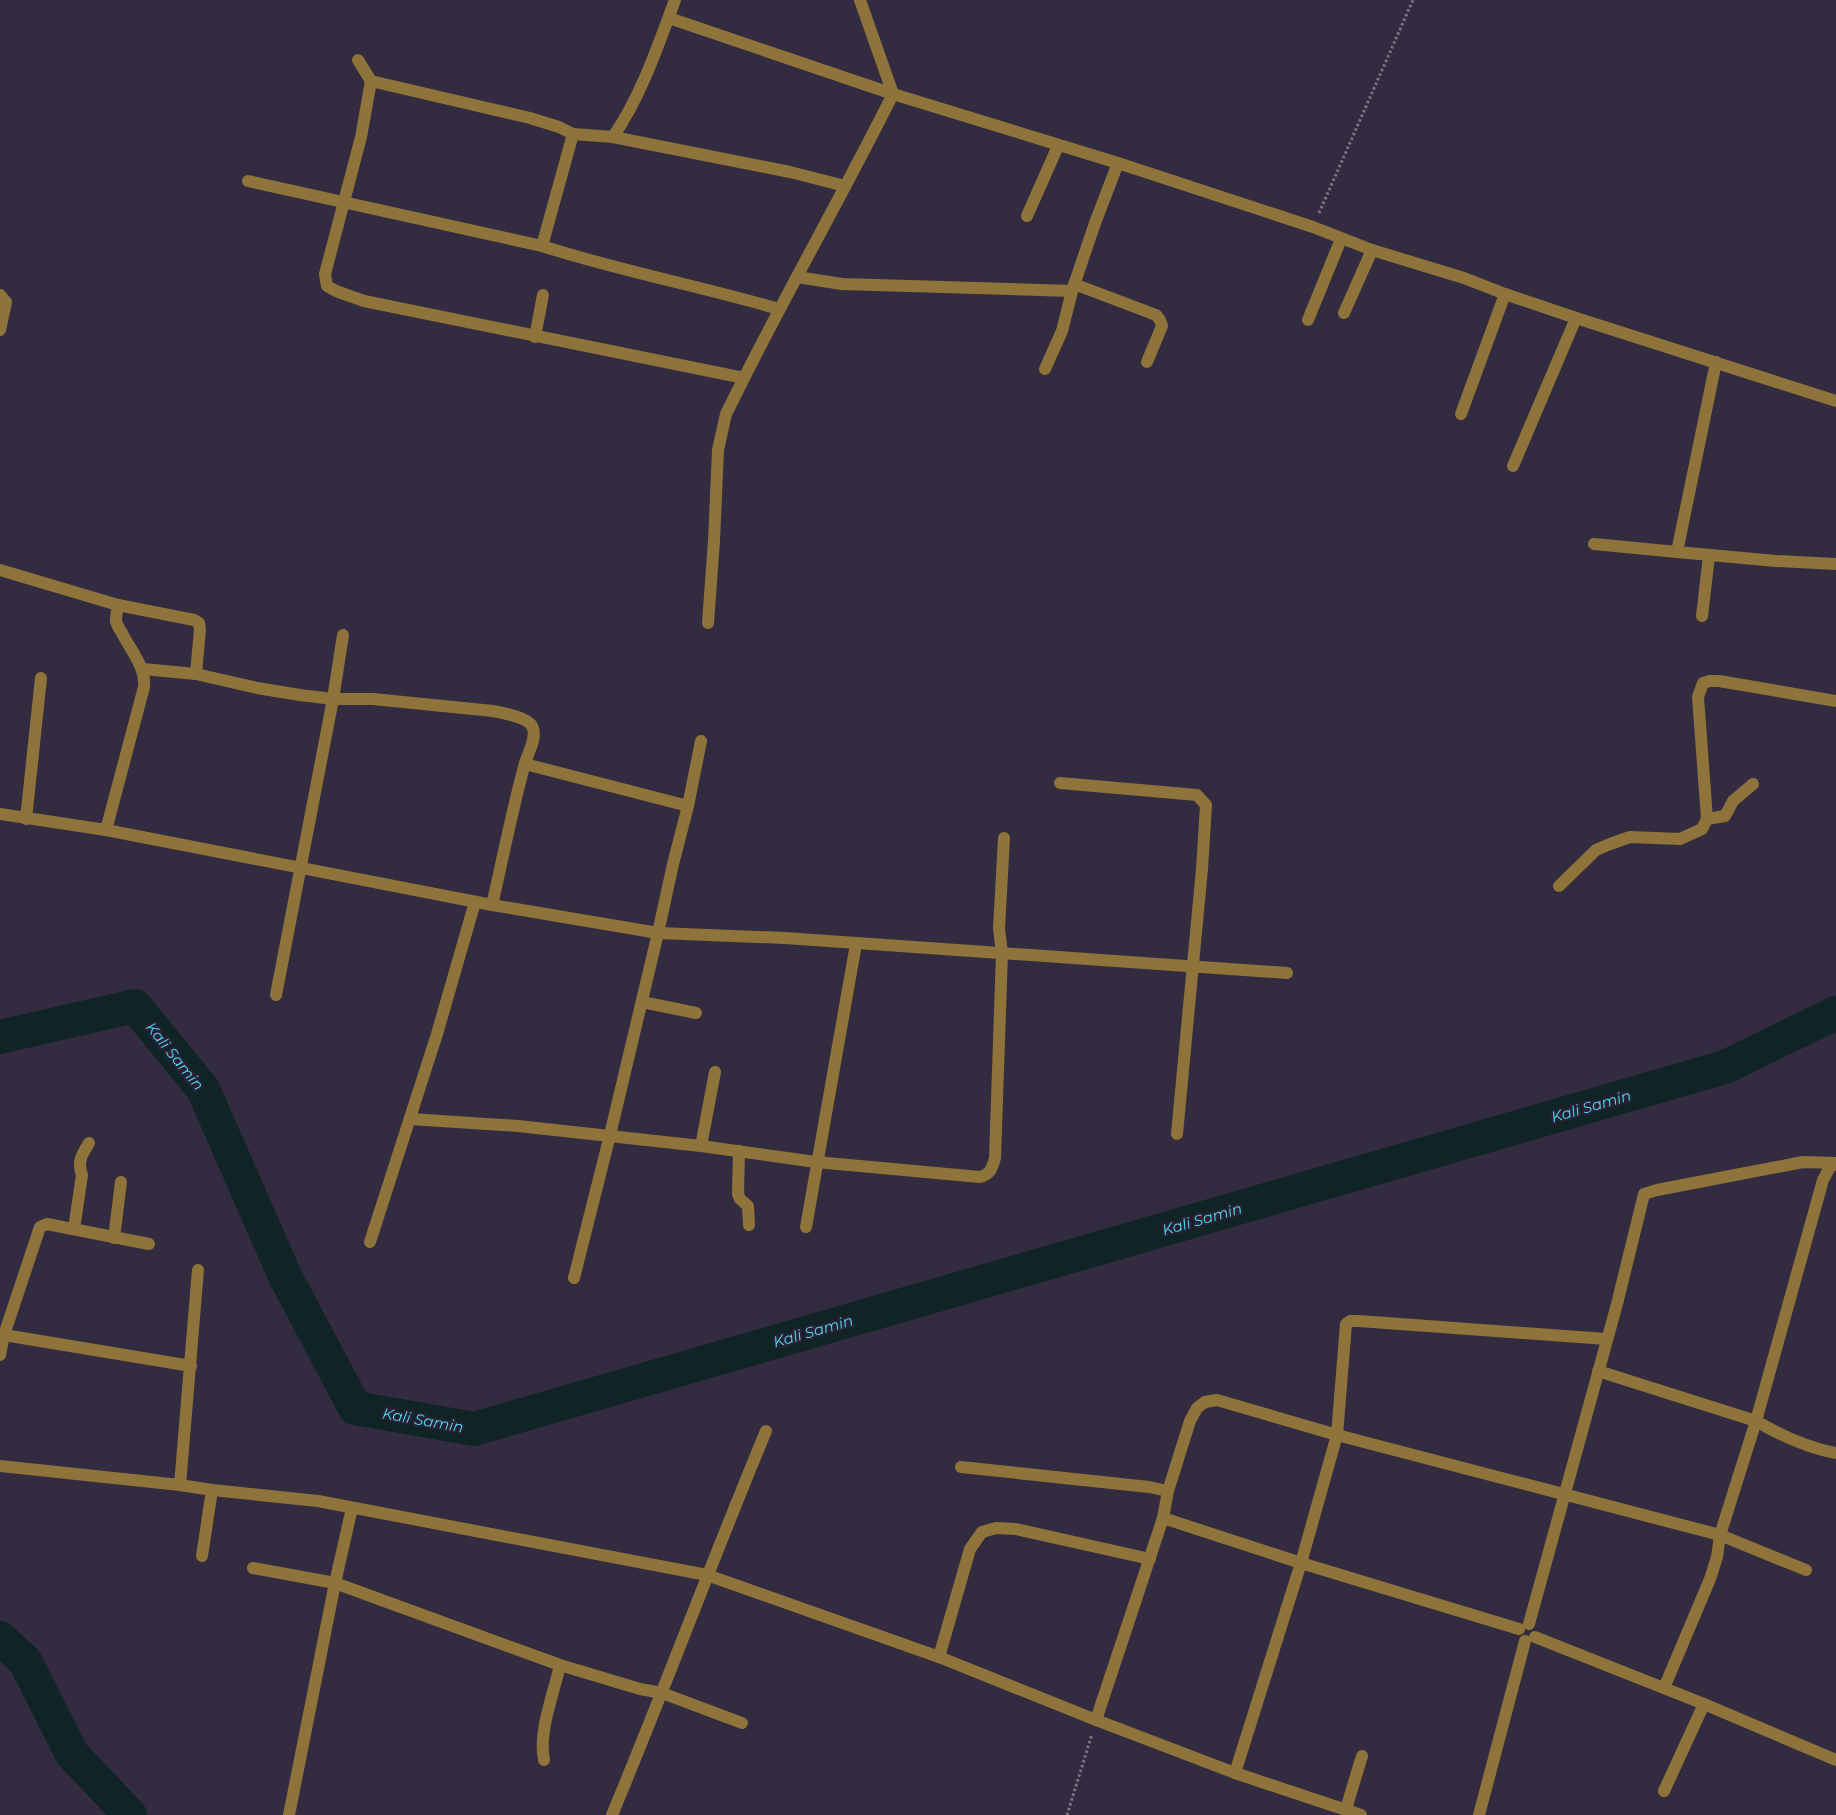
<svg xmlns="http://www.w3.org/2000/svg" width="1836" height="1815" font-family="Montserrat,sans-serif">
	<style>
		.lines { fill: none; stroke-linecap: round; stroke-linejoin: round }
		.river { stroke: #102325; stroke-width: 34 }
		.path { stroke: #7a7485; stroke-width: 3; stroke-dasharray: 2.5 2.5; stroke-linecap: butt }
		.minor { stroke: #8e733a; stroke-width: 12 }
		.labels { text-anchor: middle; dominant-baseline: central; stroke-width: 4.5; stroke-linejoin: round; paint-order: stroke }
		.water-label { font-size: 15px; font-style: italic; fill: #4bdbef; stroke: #292236 }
	</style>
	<rect width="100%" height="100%" fill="#332c40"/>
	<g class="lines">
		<g class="river">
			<path d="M0 1037 135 1006 203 1089 285 1276 355 1408 474 1429 1725 1067 1836 1013"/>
			<path d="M0 1638 25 1661 72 1754 130 1815"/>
		</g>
		<g class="path">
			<path d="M1319 213 1413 0"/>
			<path d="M1067 1815 1092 1734"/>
		</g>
		<g class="minor">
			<path d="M669 18 893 94 1118 163 1313 227 1372 250 1464 278 1505 294 1576 318 1836 401"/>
			<path d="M358 60 371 81 530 118 559 127 573 134 613 137 790 172 845 186"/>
			<path d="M371 81 361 137 325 274 327 286 336 291 364 301 744 378C792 283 845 190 893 94L860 0"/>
			<path d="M573 134 542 246C620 271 700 286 779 309"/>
			<path d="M613 137C641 96 658 46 675 0"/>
			<path d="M248 181 542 246"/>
			<path d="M1027 216 1058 146"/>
			<path d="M797 277 842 284 1072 291"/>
			<path d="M1074 284 1156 315 1160 320 1162 326 1147 362"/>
			<path d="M0 295 6 302 0 330"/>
			<path d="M1344 313 1372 250"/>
			<path d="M1308 320 1341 239"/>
			<path d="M535 337 543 295"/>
			<path d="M1045 369 1062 331 1072 291 1095 223 1118 163"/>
			<path d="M1461 414 1505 294"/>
			<path d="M1513 466 1576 318"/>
			<path d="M1594 544 1677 552 1716 362"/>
			<path d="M1677 552 1776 561 1836 564"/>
			<path d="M0 570 118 605C117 610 116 615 116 621 117 626 121 631 123 635 132 652 146 668 144 687L106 830"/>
			<path d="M118 605 194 620 199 623 200 629 196 674"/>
			<path d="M1702 616 1709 556"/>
			<path d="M708 623 714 541 718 450 726 414 744 378"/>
			<path d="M143 669 196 674 257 688 300 695 333 699H373L493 711C503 713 527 717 532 726 538 736 528 753 525 763 512 810 503 858 492 905"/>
			<path d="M525 764 688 806"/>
			<path d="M1060 783 1197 795 1206 805 1202 869 1177 1134"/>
			<path d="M0 814 106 830 492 905 658 933 785 938 1287 973"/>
			<path d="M26 819 41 678"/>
			<path d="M1707 819 1725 816 1733 801 1753 784"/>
			<path d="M1559 886 1596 850 1610 844 1630 837 1680 839 1702 829 1707 819 1698 697 1703 683 1710 681H1719L1836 701"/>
			<path d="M276 995 333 699 343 635"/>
			<path d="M642 1002 696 1013"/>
			<path d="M410 1119 518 1126 701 1146 816 1162 980 1177C991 1174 992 1168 995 1158L1002 953 999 929 1004 838"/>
			<path d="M701 1146 715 1072"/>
			<path d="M739 1151 738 1194 740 1199 748 1206 749 1225"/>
			<path d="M806 1227 856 944"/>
			<path d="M74 1229 82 1175C77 1162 82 1154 89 1143"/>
			<path d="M114 1238 121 1182"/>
			<path d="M370 1242 437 1034 475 902"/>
			<path d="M574 1278 610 1135 658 933 673 864 688 806 701 741"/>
			<path d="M4 1335 191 1366"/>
			<path d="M0 1355 4 1335 40 1227 47 1224 149 1244"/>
			<path d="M1598 1371 1756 1421C1780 1435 1808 1448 1836 1453"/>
			<path d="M0 1466 180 1485 212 1490 318 1501 707 1575 939 1657 1096 1720 1235 1773 1361 1815"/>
			<path d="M961 1467 1149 1487 1168 1491 1163 1518 1301 1563 1519 1629"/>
			<path d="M180 1485 198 1270"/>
			<path d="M1168 1491 1190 1421 1197 1408 1205 1402 1217 1400 1337 1435 1720 1535 1806 1570"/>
			<path d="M202 1556 212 1490"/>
			<path d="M253 1568 335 1583 560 1665 640 1689 662 1693 742 1723"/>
			<path d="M1529 1624 1617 1304 1644 1194 1657 1190 1803 1162 1836 1163"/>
			<path d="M1535 1637 1704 1704 1836 1760"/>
			<path d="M939 1657 970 1549 982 1532 996 1528 1016 1529 1150 1559"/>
			<path d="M1664 1688 1710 1579 1717 1557 1720 1535 1756 1421 1823 1180 1830 1167 1836 1163"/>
			<path d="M1096 1720 1163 1518"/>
			<path d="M544 1760C538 1732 554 1693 560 1665"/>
			<path d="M1235 1773 1301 1563 1337 1435 1346 1324 1350 1321H1359L1606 1339"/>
			<path d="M1664 1791 1704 1704"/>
			<path d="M1346 1809 1362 1756"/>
			<path d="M289 1815 335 1583 352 1508"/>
			<path d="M612 1815C665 1688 713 1558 766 1431"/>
			<path d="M1479 1815 1525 1641"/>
		</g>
	</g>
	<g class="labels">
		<g class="water-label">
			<text transform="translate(175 1056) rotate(51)">Kali Samin</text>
			<text transform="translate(1591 1106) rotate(-16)">Kali Samin</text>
			<text transform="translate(1202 1219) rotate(-16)">Kali Samin</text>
			<text transform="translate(813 1331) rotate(-16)">Kali Samin</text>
			<text transform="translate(423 1420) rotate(10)">Kali Samin</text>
		</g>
	</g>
</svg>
